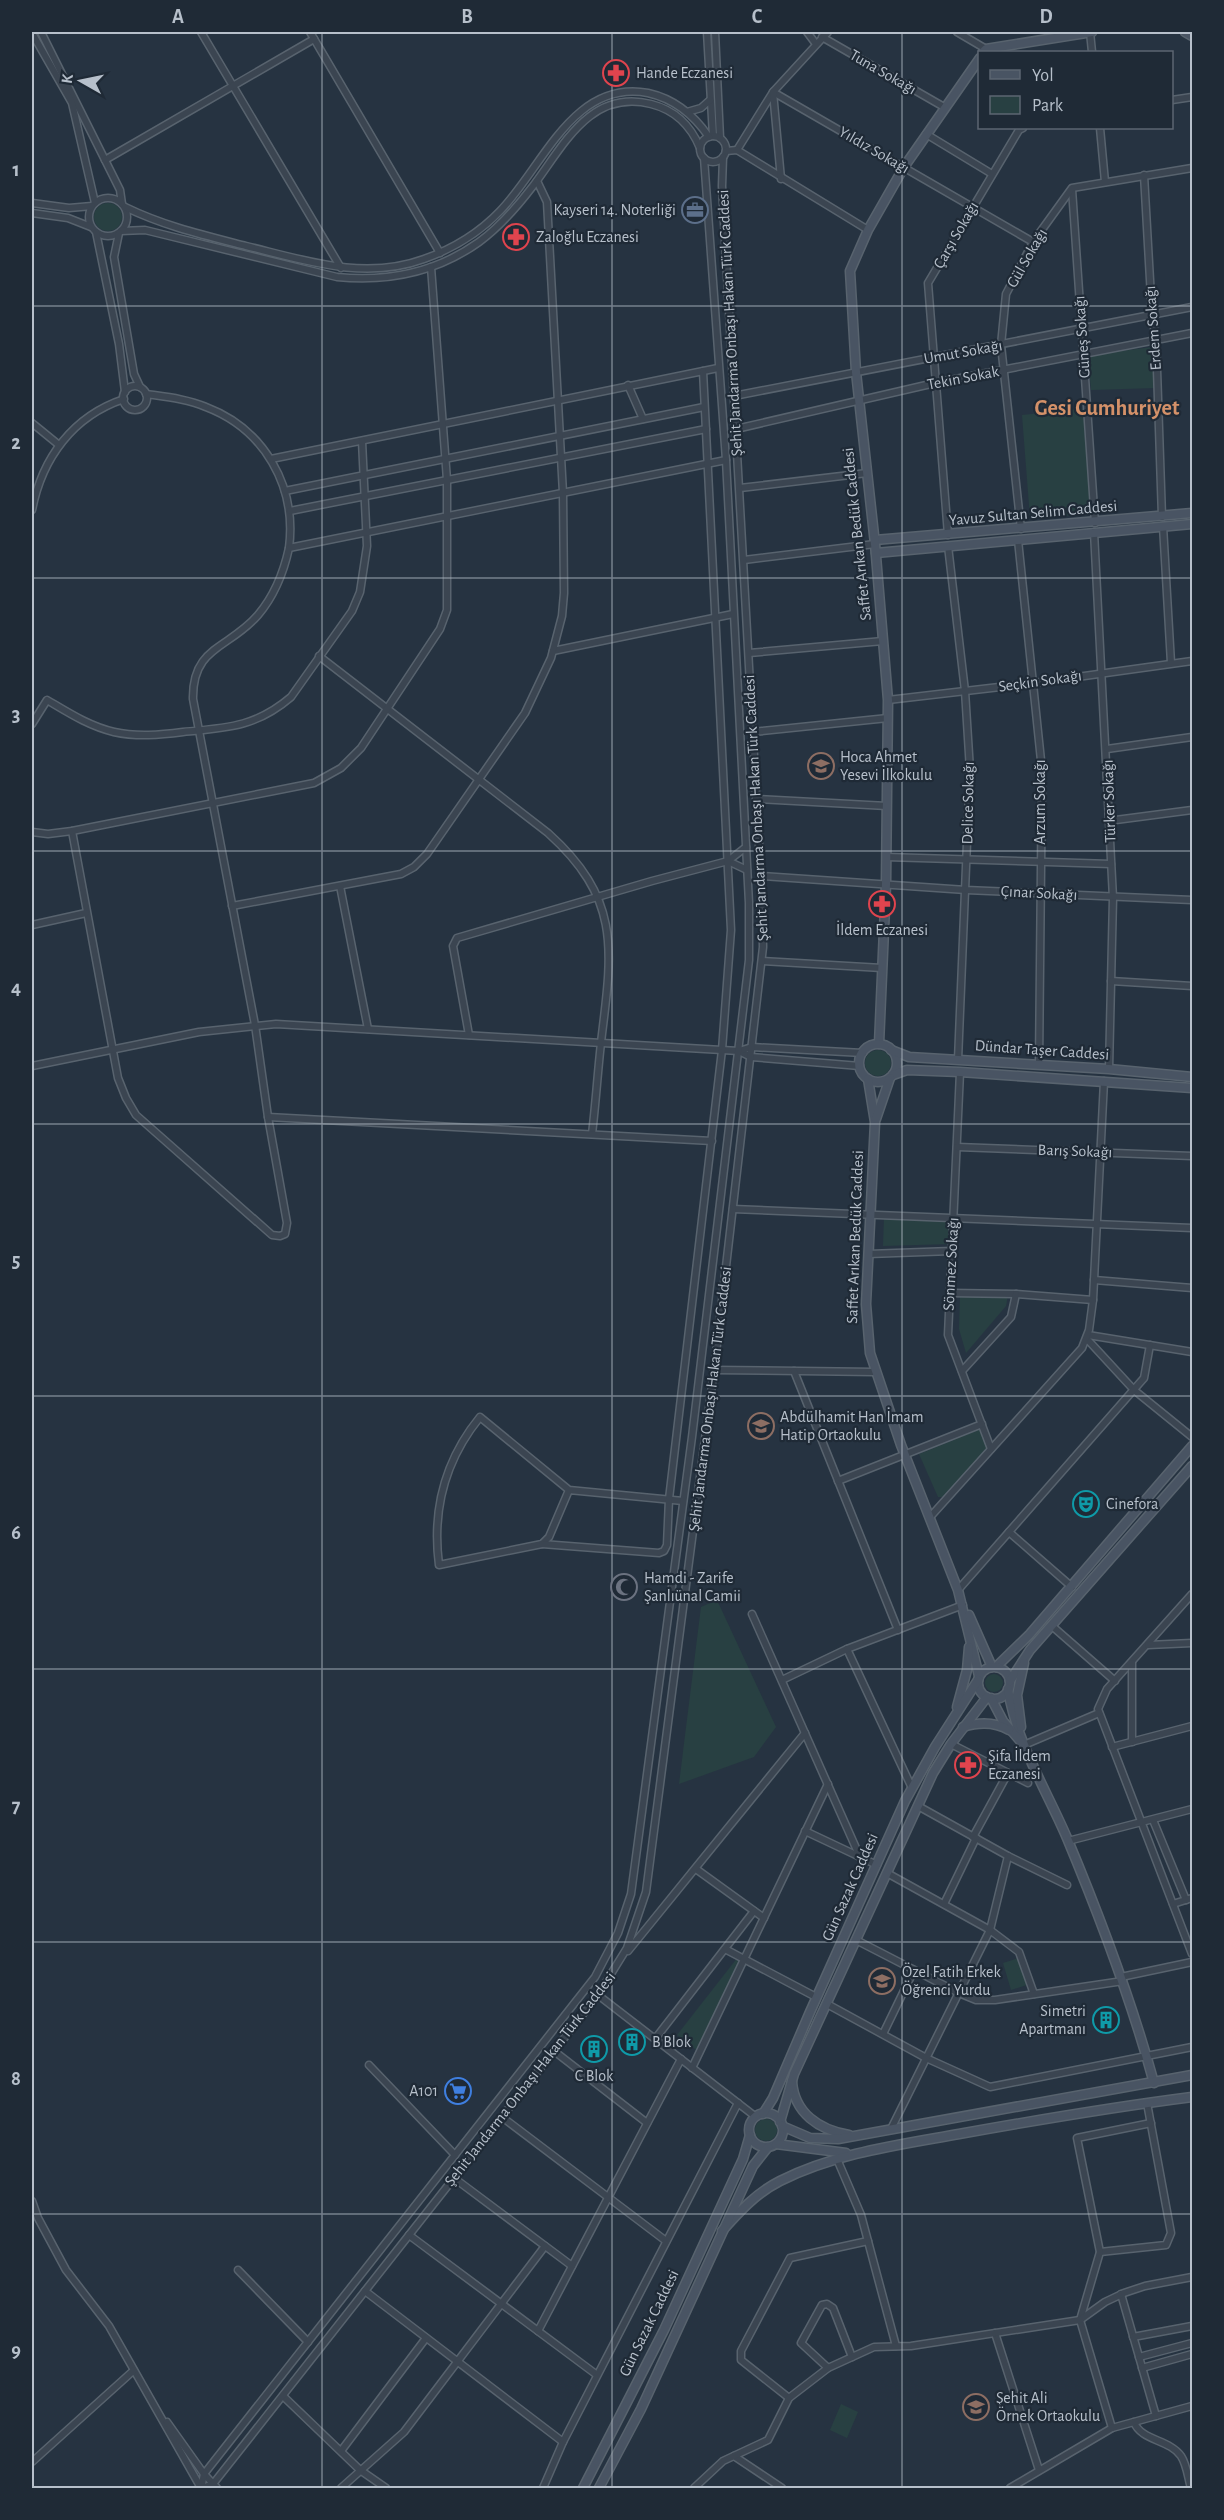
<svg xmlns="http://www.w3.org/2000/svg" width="1224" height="2520" font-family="'Alegreya Sans',sans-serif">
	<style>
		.green { fill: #284042 }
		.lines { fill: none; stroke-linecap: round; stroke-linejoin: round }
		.street-casing { stroke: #58636e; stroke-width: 9 }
		.secondary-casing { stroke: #58636e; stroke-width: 11 }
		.street { stroke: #3b4551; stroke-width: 6 }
		.secondary { stroke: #495463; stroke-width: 8 }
		.grid { fill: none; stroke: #b7c0cb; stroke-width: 1.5; stroke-opacity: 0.55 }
		.labels { text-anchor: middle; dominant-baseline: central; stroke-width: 4.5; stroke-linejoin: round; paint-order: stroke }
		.street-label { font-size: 16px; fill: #b7c0cb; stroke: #1f2a36 }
		.poi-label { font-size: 16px; fill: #b7c0cb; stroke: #1f2a36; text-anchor: start }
		.district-label { font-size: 22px; font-weight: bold; fill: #d49169; stroke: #1f2a36 }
		.neatline { fill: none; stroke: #b7c0cb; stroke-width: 2 }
		.grid-label { font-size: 20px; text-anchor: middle; font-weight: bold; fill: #b7c0cb }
	</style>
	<rect width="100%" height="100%" fill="#263341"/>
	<g class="green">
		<circle cx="108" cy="217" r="14"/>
		<path d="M1153 347 1155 388 1091 390 1088 355Z"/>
		<path d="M1088 408 1094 514 1030 518 1022 415Z"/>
		<circle cx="878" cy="1063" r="13"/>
		<path d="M884 1217 954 1219 952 1244 883 1246Z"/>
		<path d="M1008 1295 1006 1306 966 1353 959 1329 960 1296Z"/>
		<path d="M981 1429 989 1446 942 1497H938L919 1454Z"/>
		<path d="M717 1600 776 1727 754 1757 679 1784 701 1607Z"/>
		<circle cx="994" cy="1683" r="9"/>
		<path d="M738 1957 743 1960 699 2052 677 2035Z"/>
		<path d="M1022 1957 1030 1984 1011 1990 1003 1963Z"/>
		<circle cx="766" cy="2130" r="11"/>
		<path d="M841 2404 858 2412 847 2438 830 2430Z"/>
	</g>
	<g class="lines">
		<defs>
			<g id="street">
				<path d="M41 32 120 190 122 204"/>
				<path d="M201 32 341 268"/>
				<path d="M310 32 440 253"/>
				<path d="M707 32 713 136"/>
				<path d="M715 32 720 138"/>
				<path d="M807 32 816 44"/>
				<path d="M957 32 986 49"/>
				<path d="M1090 32 1092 52"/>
				<path d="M32 33 72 103 95 203"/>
				<path d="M822 37 944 107"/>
				<path d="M1172 100 1192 97"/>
				<path d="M687 112 701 108 710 100"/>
				<path d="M1100 128 1105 182"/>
				<path d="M926 134 992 174"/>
				<circle cx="713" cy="149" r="13"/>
				<path d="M737 150 773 92 1033 242"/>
				<path d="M726 151 737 150 868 230"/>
				<path d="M105 160 314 39"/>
				<path d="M1144 175 1152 315 1156 340 1162 517"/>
				<path d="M781 179 773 92 828 32"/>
				<path d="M1072 189 1095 523"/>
				<circle cx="108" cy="217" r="19"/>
				<path d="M32 203 69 208 92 206"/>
				<path d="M125 207C164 226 203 235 246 246 304 260 364 281 424 259 452 249 480 232 500 211 543 167 573 79 648 93 675 99 694 115 709 137"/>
				<path d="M32 213 68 218 91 227"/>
				<path d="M121 231 145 230 337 277C388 282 437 272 479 242 501 226 517 207 533 186 564 145 590 89 651 104 675 110 691 126 700 148"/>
				<path d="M96 232 119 344 125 392"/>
				<path d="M119 233 114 257 134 374 140 387"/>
				<path d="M628 385 643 419"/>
				<circle cx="135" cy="398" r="12"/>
				<path d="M146 394C167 397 187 399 206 407 264 429 297 486 289 548"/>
				<path d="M734 396 1192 307"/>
				<path d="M32 423 59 445"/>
				<path d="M736 429 935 383 1192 333"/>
				<path d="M271 459 718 368"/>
				<path d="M740 488 867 473"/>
				<path d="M285 491 704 407"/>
				<path d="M32 510C42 458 73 416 124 399"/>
				<path d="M290 511 706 429"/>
				<path d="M1163 526 1171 663"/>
				<path d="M1021 529 1001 345 1006 294 1033 242 1072 188 1192 168"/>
				<path d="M1094 532 1113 898 1109 1069"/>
				<path d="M948 535 928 283 1019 130 1023 128"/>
				<path d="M1018 540 1042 770 1039 1065"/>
				<path d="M948 546 965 691 970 770 958 1060"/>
				<path d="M744 560 875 544"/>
				<path d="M553 651 733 614"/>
				<path d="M749 653 883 641"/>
				<path d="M319 656 548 833C619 897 613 946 602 1034 598 1067 596 1101 592 1134"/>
				<path d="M888 700 1034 683 1192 661"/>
				<path d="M32 724 47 700C69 713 89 726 114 732 137 737 160 735 183 732 227 728 256 727 291 697L352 611 360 592 367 546 362 441"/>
				<path d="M753 732 888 718"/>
				<path d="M1107 749 1192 737"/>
				<path d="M756 799 887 806"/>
				<path d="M1108 821 1192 810"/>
				<path d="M72 831 118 1078 126 1098 136 1115 272 1235 280 1236 285 1234 287 1223 268 1117 255 1025 193 699C192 646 229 649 258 615 274 596 284 571 289 548L726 460"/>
				<path d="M32 832 48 834 72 831 314 783 341 768 361 748 440 629 447 610V480L431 267"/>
				<path d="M886 857 1111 864"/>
				<path d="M728 861 747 870"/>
				<path d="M761 876 966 890 1192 900"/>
				<path d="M340 886 368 1029"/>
				<path d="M232 906 401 874 414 867 427 854 525 713 551 658 562 616 564 593 563 493 547 202 537 181"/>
				<path d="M32 925 86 913"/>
				<path d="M762 961 882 968"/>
				<path d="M1111 981 1192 986"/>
				<path d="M469 1035 453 946 457 938 652 881 728 861 746 847"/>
				<path d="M739 1051 751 1057 860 1066"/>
				<path d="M32 1066 199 1032 276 1024 739 1051 752 1047 863 1053"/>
				<path d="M960 1072 948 1335 991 1449"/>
				<path d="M268 1117 712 1141"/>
				<path d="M957 1147 1192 1156"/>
				<path d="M733 1209 1192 1228"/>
				<path d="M868 1254 952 1251"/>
				<path d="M1094 1280 1192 1288"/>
				<path d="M950 1293 1016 1294 1093 1300"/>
				<path d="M1088 1335 1192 1352"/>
				<path d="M1087 1339 1134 1390 1192 1437"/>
				<path d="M714 1370 875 1372"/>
				<path d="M794 1371 898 1630"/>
				<path d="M962 1371 1011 1317 1016 1294"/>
				<path d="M838 1481 982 1424"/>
				<path d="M569 1490 549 1537 542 1544 439 1565C432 1511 445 1460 480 1417L569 1490 683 1501"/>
				<path d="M931 1516 1082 1348 1089 1330 1093 1300 1104 1081"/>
				<path d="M1009 1532 1072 1587"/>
				<path d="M542 1544 659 1553 664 1551 667 1545 669 1499 722 1050 731 930 703 371"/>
				<path d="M958 1590 1144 1378 1150 1345"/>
				<path d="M1192 1594 1107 1689 1098 1709 1192 1954"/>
				<path d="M752 1614 860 1857"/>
				<path d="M1052 1626 1115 1681"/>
				<path d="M1148 1645 1192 1643"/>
				<path d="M847 1649 912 1788"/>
				<path d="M1132 1663V1742"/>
				<path d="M782 1680 847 1649 963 1605"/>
				<path d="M951 1744 1028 1783"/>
				<path d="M1024 1745 1099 1713"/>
				<path d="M1112 1747 1192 1726"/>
				<path d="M918 1806 1008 1856 1067 1885"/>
				<path d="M1153 1820 1186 1900"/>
				<path d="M805 1831 877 1865"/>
				<path d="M973 1837 1008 1773"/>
				<path d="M1068 1841 1192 1809"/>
				<path d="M696 1869 764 1918"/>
				<path d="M887 1873 990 1930 1019 1952 1034 1994"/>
				<path d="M944 1904 976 1838"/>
				<path d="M1173 1904 1192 1898"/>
				<path d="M856 1940 959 1993 976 2000H995L1123 1981"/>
				<path d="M725 1949 816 1997"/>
				<path d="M628 1951 805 1733"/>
				<path d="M1121 1977 1192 1962"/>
				<path d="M598 1995 756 2117"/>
				<path d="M827 2004 926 2058 990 2087 1192 2047"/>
				<path d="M883 2034 914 1970"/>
				<path d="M655 2039 754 1911"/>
				<path d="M554 2051 647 2123"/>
				<path d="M369 2065 455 2155"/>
				<path d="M692 2068 828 1784"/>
				<path d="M502 2117 666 2241"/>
				<path d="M891 2129 990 1930 1008 1856"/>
				<path d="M837 2159 861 2215 896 2346"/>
				<path d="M454 2178 572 2266"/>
				<path d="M32 2201 38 2218 66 2270 109 2326 201 2488"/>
				<path d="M409 2235 597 2375"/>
				<path d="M1100 2252 1166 2245 1171 2233 1147 2103"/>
				<path d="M238 2270 308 2342"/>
				<path d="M365 2291 563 2442"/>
				<path d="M1121 2294 1156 2416"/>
				<path d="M538 2331 681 2059"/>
				<path d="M995 2333 1039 2470"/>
				<path d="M1133 2337 1192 2326"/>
				<path d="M1139 2357 1192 2343"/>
				<path d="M828 2368 801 2343 822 2305 827 2304 833 2308 852 2357"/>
				<path d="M1142 2368 1192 2354"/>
				<path d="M283 2396 360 2470 386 2488"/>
				<path d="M789 2398 741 2360V2351L790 2258 868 2241"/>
				<path d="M167 2422 204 2474 217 2488"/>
				<path d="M1134 2422C1141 2441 1169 2439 1181 2456 1187 2465 1188 2478 1191 2488"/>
				<path d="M1112 2428 1080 2320 1100 2252 1077 2138 1151 2123"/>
				<path d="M341 2451 426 2338"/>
				<path d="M734 2456 782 2488"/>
				<path d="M32 2462 133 2371"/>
				<path d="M201 2488 204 2474 595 1977 618 1933 631 1894 692 1437 749 960V903L726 460 704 158"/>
				<path d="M202 2488 213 2484 598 1995 627 1948 646 1892 714 1370 763 947 762 898 722 186 723 157"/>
				<path d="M341 2488 404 2432 545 2246"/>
				<path d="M543 2488 563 2442 738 2103"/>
				<path d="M694 2488 723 2461 768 2440 789 2398 828 2368 874 2347 911 2346 1080 2320 1105 2302 1124 2293 1145 2286 1192 2277"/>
				<path d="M1010 2488 1112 2428 1192 2406"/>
			</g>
			<g id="secondary">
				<path d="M1185 32 1192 36"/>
				<path d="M983 52 986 49 1092 32"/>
				<path d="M875 540 1192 513"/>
				<path d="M876 553 1192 524"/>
				<path d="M879 1044 886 884 888 700 875 544 856 372 850 271 868 230 904 167 980 58"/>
				<circle cx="878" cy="1063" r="19"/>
				<path d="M891 1050 909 1057 1109 1069 1192 1077"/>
				<path d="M893 1075 907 1070 960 1072 1192 1088"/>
				<path d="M868 1079 875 1122 866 1304 870 1353 901 1445 958 1590 979 1676"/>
				<path d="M876 1119 890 1078"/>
				<path d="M969 1615 992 1667"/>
				<path d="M996 1667 1029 1635 1192 1446"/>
				<circle cx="994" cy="1683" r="16"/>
				<path d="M1010 1681 1030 1650 1192 1466"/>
				<path d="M1008 1689C1016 1742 1046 1789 1067 1838 1100 1917 1131 1999 1154 2083"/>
				<path d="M991 1698 1003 1721 1022 1743"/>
				<path d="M957 1707 967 1670 969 1647"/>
				<path d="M963 1727C979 1722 995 1722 1009 1730"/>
				<path d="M1021 1727 1017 1695 1024 1663"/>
				<path d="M792 2081C794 2113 819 2130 849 2135"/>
				<circle cx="766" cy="2130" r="17"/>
				<path d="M763 2114 773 2098 810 2012 905 1801 935 1747 978 1680"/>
				<path d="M780 2122 794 2074 933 1773 951 1744 987 1697"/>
				<path d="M782 2126 810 2138 838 2139 1192 2075"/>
				<path d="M776 2144 846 2153"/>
				<path d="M722 2231C739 2212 756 2193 780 2181 836 2153 898 2145 959 2134 1037 2120 1114 2107 1192 2097"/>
				<path d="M583 2488 664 2330 743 2159 750 2135"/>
				<path d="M599 2488 641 2409 753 2166 768 2147"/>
			</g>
		</defs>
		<use href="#street" class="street-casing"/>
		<use href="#secondary" class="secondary-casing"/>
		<use href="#street" class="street"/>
		<use href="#secondary" class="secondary"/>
	</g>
	<path class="grid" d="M322 32V2488M612 32V2488M902 32V2488M32 306H1192M32 578H1192M32 851H1192M32 1124H1192M32 1396H1192M32 1669H1192M32 1942H1192M32 2214H1192"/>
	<defs>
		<symbol id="pharmacy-ring" viewBox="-11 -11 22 22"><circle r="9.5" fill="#1f2a36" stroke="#e0444e" stroke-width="1.5"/><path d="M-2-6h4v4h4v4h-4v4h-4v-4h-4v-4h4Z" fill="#e0444e"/></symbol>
		<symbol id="office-ring" viewBox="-11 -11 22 22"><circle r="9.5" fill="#1f2a36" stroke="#5c6f8a" stroke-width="1.5"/><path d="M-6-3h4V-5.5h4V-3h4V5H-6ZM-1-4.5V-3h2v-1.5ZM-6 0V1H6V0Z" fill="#5c6f8a"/></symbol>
		<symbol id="school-ring" viewBox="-11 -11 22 22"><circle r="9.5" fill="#1f2a36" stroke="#8d6e63" stroke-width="1.5"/><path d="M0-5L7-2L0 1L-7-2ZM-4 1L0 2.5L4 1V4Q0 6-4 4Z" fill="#8d6e63"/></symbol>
		<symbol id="theatre-ring" viewBox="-11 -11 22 22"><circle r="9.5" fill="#1f2a36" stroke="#0f9aa8" stroke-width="1.5"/><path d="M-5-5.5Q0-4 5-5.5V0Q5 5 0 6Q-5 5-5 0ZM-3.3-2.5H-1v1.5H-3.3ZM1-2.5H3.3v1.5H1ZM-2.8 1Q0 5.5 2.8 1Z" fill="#0f9aa8"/></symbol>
		<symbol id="mosque-ring" viewBox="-11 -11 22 22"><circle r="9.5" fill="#1f2a36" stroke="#6b7280" stroke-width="1.5"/><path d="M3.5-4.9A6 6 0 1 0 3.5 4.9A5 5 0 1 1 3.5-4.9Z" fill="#6b7280"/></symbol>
		<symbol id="building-ring" viewBox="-11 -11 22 22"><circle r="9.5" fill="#1f2a36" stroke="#0f9aa8" stroke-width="1.5"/><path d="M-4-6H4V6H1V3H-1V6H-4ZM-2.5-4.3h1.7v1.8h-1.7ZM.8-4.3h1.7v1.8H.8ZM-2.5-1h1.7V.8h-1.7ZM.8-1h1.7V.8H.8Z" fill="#0f9aa8"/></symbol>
		<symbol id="supermarket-ring" viewBox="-11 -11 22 22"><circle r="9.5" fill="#1f2a36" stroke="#3f7fe0" stroke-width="1.5"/><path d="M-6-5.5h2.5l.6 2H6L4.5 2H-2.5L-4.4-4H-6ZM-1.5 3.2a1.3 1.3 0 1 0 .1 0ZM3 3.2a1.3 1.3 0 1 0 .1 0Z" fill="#3f7fe0"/></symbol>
	</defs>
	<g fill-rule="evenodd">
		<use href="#pharmacy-ring" x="601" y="58" width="30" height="30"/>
		<use href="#office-ring" x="680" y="195" width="30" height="30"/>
		<use href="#pharmacy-ring" x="501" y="222" width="30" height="30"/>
		<use href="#school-ring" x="806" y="751" width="30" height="30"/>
		<use href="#pharmacy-ring" x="867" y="889" width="30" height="30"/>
		<use href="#school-ring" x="746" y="1411" width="30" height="30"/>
		<use href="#theatre-ring" x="1071" y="1489" width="30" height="30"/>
		<use href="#mosque-ring" x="609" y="1572" width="30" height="30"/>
		<use href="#pharmacy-ring" x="953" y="1750" width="30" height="30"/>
		<use href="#school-ring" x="867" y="1966" width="30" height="30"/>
		<use href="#building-ring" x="1091" y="2005" width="30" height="30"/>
		<use href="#building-ring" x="617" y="2027" width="30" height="30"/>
		<use href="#building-ring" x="579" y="2034" width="30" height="30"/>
		<use href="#supermarket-ring" x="443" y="2076" width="30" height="30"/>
		<use href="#school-ring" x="961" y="2392" width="30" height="30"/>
	</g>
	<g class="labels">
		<g class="street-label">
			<text transform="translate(883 72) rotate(30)">Tuna Sokağı</text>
			<text transform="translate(874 150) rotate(30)">Yıldız Sokağı</text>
			<text transform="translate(956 235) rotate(-60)">Çarşı Sokağı</text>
			<text transform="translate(1027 258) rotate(-60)">Gül Sokağı</text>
			<text transform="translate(730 323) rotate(-93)">Şehit Jandarma Onbaşı Hakan Türk Caddesi</text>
			<text transform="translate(1153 328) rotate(-94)">Erdem Sokağı</text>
			<text transform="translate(1082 337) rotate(-94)">Güneş Sokağı</text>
			<text transform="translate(963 352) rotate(-10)">Umut Sokağı</text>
			<text transform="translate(963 378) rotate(-11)">Tekin Sokak</text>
			<text transform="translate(1033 513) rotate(-5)">Yavuz Sultan Selim Caddesi</text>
			<text transform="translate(857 534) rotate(-96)">Saffet Arıkan Bedük Caddesi</text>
			<text transform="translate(1040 681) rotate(-8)">Seçkin Sokağı</text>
			<text transform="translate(1109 801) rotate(-92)">Türker Sokağı</text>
			<text transform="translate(1040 802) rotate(-90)">Arzum Sokağı</text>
			<text transform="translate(968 803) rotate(-89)">Delice Sokağı</text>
			<text transform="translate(756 808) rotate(-93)">Şehit Jandarma Onbaşı Hakan Türk Caddesi</text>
			<text transform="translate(1039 893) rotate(3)">Çınar Sokağı</text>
			<text transform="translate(1042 1050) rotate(4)">Dündar Taşer Caddesi</text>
			<text transform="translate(1075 1151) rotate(2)">Barış Sokağı</text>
			<text transform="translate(855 1237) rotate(-88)">Saffet Arıkan Bedük Caddesi</text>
			<text transform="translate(951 1264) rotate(-87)">Sönmez Sokağı</text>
			<text transform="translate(710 1399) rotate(-83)">Şehit Jandarma Onbaşı Hakan Türk Caddesi</text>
			<text transform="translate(850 1887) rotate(-66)">Gün Sazak Caddesi</text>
			<text transform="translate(530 2079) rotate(-52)">Şehit Jandarma Onbaşı Hakan Türk Caddesi</text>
			<text transform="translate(649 2323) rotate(-64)">Gün Sazak Caddesi</text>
		</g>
		<g class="poi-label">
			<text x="636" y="73">Hande Eczanesi</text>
			<text x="676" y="210" text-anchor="end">Kayseri 14. Noterliği</text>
			<text x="536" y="237">Zaloğlu Eczanesi</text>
			<text x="840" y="757">Hoca Ahmet<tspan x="840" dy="18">Yesevi İlkokulu</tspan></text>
			<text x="882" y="930" text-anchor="middle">İldem Eczanesi</text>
			<text x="780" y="1417">Abdülhamit Han İmam<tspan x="780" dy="18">Hatip Ortaokulu</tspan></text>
			<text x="1106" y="1504">Cinefora</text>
			<text x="644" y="1578">Hamdi - Zarife<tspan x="644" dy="18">Şanlıünal Camii</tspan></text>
			<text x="988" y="1756">Şifa İldem<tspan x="988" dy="18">Eczanesi</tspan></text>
			<text x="902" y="1972">Özel Fatih Erkek<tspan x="902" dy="18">Öğrenci Yurdu</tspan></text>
			<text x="1086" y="2011" text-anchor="end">Simetri<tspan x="1086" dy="18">Apartmanı</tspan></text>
			<text x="652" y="2042">B Blok</text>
			<text x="594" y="2076" text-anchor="middle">C Blok</text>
			<text x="438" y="2091" text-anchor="end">A101</text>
			<text x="996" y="2398">Şehit Ali<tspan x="996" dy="18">Örnek Ortaokulu</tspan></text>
		</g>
		<g class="district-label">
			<text x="1107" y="408">Gesi Cumhuriyet</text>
		</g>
	</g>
	<rect width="1224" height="2520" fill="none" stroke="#1f2a36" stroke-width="66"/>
	<rect x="978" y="51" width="195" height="78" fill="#1f2a36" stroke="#5c6672" stroke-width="1.5"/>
	<rect x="990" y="70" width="30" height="9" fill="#495463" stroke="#5c6672" stroke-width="1.5"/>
	<text x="1032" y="81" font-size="18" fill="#b7c0cb">Yol</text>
	<rect x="990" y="96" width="30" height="18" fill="#284042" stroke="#5c6672" stroke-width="1.5"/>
	<text x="1032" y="111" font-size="18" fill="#b7c0cb">Park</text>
	<g transform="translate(81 81) rotate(279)" stroke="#1f2a36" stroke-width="4.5" paint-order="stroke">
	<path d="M0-4.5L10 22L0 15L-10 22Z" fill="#b7c0cb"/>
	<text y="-9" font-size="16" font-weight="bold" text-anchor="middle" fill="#b7c0cb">K</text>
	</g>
	<rect x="33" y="33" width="1158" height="2454" class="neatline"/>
	<g class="grid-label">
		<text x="178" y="23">A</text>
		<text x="467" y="23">B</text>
		<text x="757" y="23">C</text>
		<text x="1046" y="23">D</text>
		<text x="16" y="176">1</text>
		<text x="16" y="449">2</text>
		<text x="16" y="721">3</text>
		<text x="16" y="994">4</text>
		<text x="16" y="1267">5</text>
		<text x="16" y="1539">6</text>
		<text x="16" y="1812">7</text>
		<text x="16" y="2085">8</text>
		<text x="16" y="2357">9</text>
	</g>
</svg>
